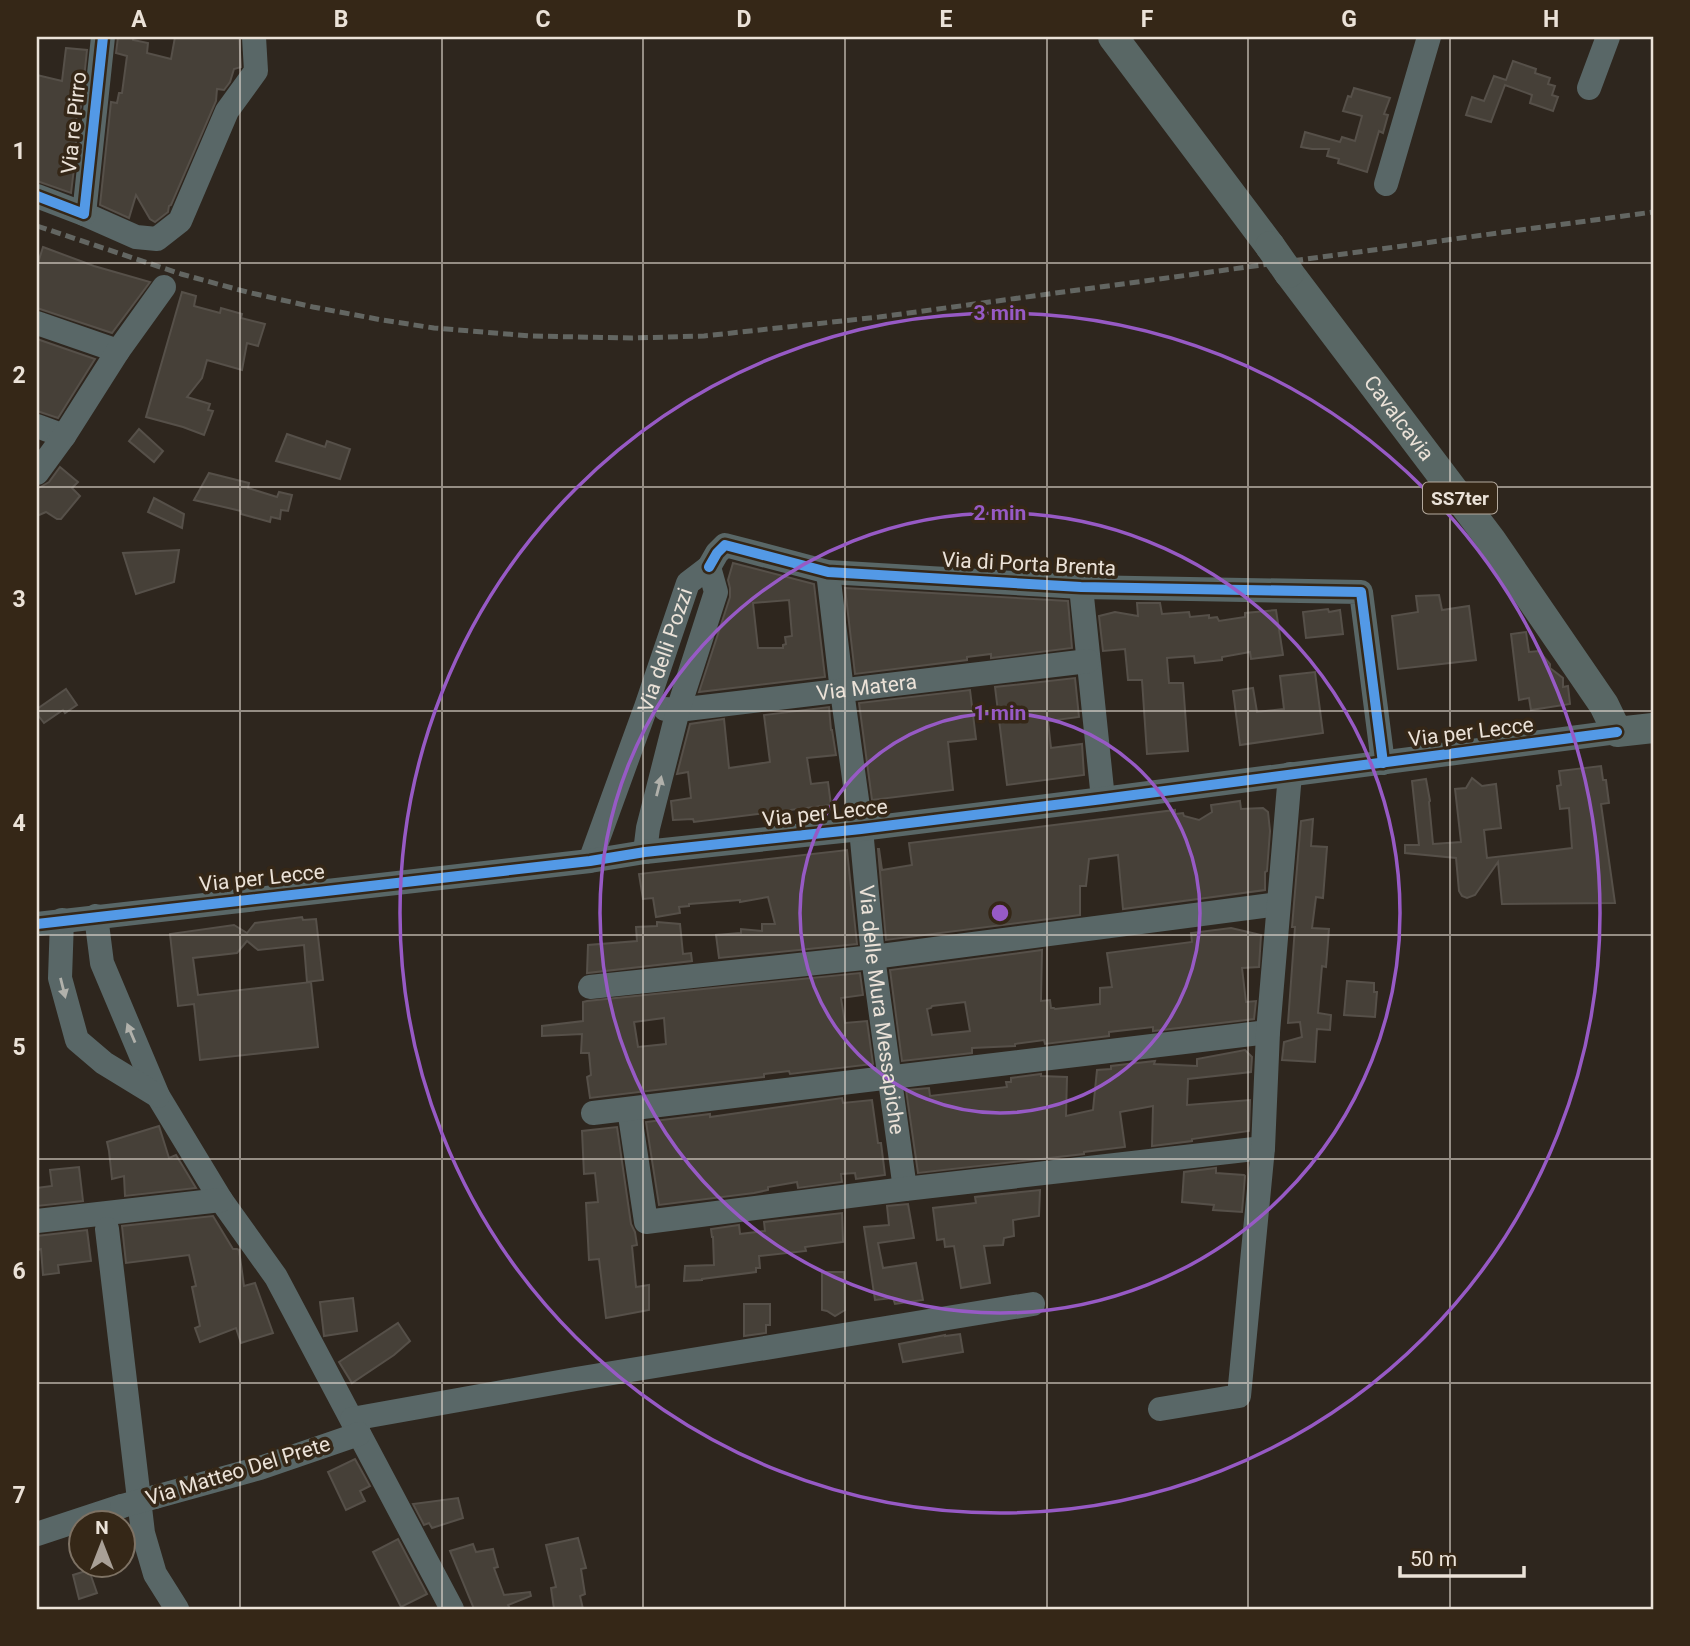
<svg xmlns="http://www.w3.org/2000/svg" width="1690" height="1646" font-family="Roboto,sans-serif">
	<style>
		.building { fill: #464038; stroke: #565049; stroke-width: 2; fill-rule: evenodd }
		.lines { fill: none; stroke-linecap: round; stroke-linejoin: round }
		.minor { stroke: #596767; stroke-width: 24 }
		.major { stroke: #596765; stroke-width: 30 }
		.rail { stroke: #636662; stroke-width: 5; stroke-dasharray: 10 5; stroke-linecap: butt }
		.minor-bridge { stroke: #596767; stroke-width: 24 }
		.major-bridge { stroke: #596765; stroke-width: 30 }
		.cycleway-casing { stroke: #352717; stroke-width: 15 }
		.cycleway { stroke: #5399e6; stroke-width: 10 }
		.oneway { fill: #b1b1ab }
		.grid { fill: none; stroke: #ebe2d8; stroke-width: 2; stroke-opacity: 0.55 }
		.ring { fill: none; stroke: #975ac5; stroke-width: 3.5 }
		.labels { text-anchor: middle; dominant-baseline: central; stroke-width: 7; stroke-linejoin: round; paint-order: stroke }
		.shield { fill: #352717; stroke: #b4aa9e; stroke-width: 2 }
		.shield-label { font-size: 19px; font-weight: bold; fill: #ebe2d8 }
		.street-label { font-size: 21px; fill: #ebe2d8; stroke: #352717 }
		.centre { fill: #975ac5; stroke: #352717; stroke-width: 3.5 }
		.ring-label { font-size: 21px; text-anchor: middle; font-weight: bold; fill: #975ac5; stroke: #352717; stroke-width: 7; stroke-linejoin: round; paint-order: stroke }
		.neatline { fill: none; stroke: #ebe2d8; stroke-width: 2.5 }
		.grid-label { font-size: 23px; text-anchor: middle; font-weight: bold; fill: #ebe2d8 }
	</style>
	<rect width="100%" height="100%" fill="#2e261e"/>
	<g class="building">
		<path d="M118 37H133V40L148 43 147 53 171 59 175 37H239L241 67 234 69 230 82 224 90 217 89 216 101 171 205 169 206 168 212 155 222 150 219 136 195 129 218 100 205 111 102 117 103 119 93H122L127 56 116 53Z"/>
		<path d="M66 48 87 50 81 107 74 124 79 126 77 139 73 151 76 152 71 193 37 181V75L62 81Z"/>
		<path d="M1513 61 1536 69 1535 73 1550 78 1548 84 1555 86 1552 95 1558 97 1553 111 1530 103 1532 95 1505 85 1491 122 1466 115 1472 97 1484 101 1494 76 1506 80Z"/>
		<path d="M1354 88 1390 98 1384 114 1388 115 1383 133 1379 131 1367 172 1338 163 1339 159 1327 156 1329 149H1312L1301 147 1305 132 1340 142 1342 137 1355 141 1362 116 1343 111 1348 96 1351 97Z"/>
		<path d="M43 247 94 266 150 282 112 333 37 308V266Z"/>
		<path d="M182 292 196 296 194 306 220 313 221 308 242 314 241 318 265 324 258 346 247 343 242 370 207 360 202 378 187 397 210 404 208 410 213 411 204 435 183 427 146 417Z"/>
		<path d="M37 339 95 359 58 418 37 411Z"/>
		<path d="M139 429 163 451 154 462 129 441Z"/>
		<path d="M287 434 325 447 327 441 350 449 340 479 276 461Z"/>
		<path d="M60 467 78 482 72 488 80 496 61 519H57L46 512 37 516V489L49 482Z"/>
		<path d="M209 473 249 483 248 488 277 497 279 492 292 495 288 511 281 510 280 519 271 517 270 522 241 514V511L194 500Z"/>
		<path d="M154 498 184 514 182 528 148 512Z"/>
		<path d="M179 550 174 582 136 594 123 553Z"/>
		<path d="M733 563 814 584 825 677 699 692 730 597V588L728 580ZM789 600 792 636 785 637 786 644 783 645V648H758L753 603Z"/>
		<path d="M845 588 1068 601 1072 648 991 658V654L967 657V660L855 674Z"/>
		<path d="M1439 595 1442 610 1469 606 1476 660 1398 669 1392 616 1418 612 1416 596Z"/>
		<path d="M1137 603H1160L1162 614 1189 612 1190 617 1209 615V618L1217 617 1219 621 1245 617V613L1276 610 1283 655 1251 659 1250 652 1222 657V660L1195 663 1194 656 1167 658 1169 683H1183L1188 751 1147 754 1142 680H1128L1125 649 1103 651 1099 616 1115 612 1138 616Z"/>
		<path d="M1328 609 1329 612 1340 610 1343 634 1306 638 1303 612Z"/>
		<path d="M1526 632 1529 652 1539 651 1550 664V668L1563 678V687L1568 686 1570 704 1531 710 1529 698 1519 700 1511 634Z"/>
		<path d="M1315 672 1323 733 1240 745 1233 691 1253 688 1257 712 1284 709 1280 676Z"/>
		<path d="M1075 678 1079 717 1048 721 1051 748 1082 744 1084 775 1007 785 995 687Z"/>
		<path d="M66 689 77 705 65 713 63 710 44 723 37 714V709Z"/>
		<path d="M970 690 976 739 948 742 953 790 872 800 859 703Z"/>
		<path d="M829 707 831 730H832L836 755 807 758 811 784 828 782 831 805 694 822 693 819 673 820 671 801 691 798 688 772 677 774 690 724 724 719 729 768 770 762 764 715Z"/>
		<path d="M1601 766 1603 780H1606L1609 803 1601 804 1615 903 1502 904 1498 862 1475 895 1467 898 1462 896 1459 891 1456 858 1405 853V845H1419L1412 781 1426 779 1430 801 1429 802 1433 844 1461 842 1455 789 1466 788 1472 778 1482 786 1496 784 1501 828 1484 830 1487 858 1572 848 1569 808 1560 809 1557 786 1561 785 1559 771Z"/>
		<path d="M1240 801 1241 809 1263 808 1268 812 1270 831 1267 871 1265 872V890L1123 909 1118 855 1089 859 1086 886H1080V915L886 940 878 849H879L882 870 912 865 909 843 1175 810V814L1183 813 1184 816 1199 820 1212 812 1211 805Z"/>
		<path d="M1313 819 1311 846 1327 847 1323 898 1316 897 1312 928 1329 929 1326 967 1322 966 1318 1013 1331 1015 1330 1030 1317 1029 1315 1062 1282 1060 1284 1042 1302 1037 1300 1022 1288 1023 1295 927H1292L1301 821Z"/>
		<path d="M847 850 857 944 719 958 716 935 741 933V929L762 931V924H775L768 897 740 902V900L689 904V906L679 907 680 913 656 917 653 898 643 899 639 874Z"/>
		<path d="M302 917 303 920 316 919 323 980 307 982 304 945 258 950 247 941 237 953 193 958 198 995 311 982 318 1047 200 1060 194 1004 178 1006 170 934 234 925 247 933 255 923Z"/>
		<path d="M657 922 680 924 683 954 691 953 692 961 587 973 588 945 637 941 636 927 657 926Z"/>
		<path d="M1231 928 1261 935 1259 967 1242 968 1246 1002 1256 1001 1254 1019 1153 1031V1027L1109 1032V1036L1045 1044 1044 1040 1015 1044V1046L972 1048V1053L902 1061 890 970 1042 950 1041 1001 1050 1000 1051 1008H1054L1055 1009 1100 1004V988L1112 987 1107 953 1192 942 1191 933ZM965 1002 970 1031 932 1035 927 1009 931 1008 932 1006Z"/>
		<path d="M860 973 863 995 841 998 845 1023 867 1021 873 1064 790 1074 789 1071 764 1074V1077L590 1098 587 1077 591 1075 589 1053H581L582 1034 542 1036V1026L583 1021V1002L587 1001ZM664 1018 666 1044 638 1047 634 1022Z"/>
		<path d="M1347 981 1374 983V992H1377L1375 1017 1344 1015Z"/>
		<path d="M1245 1050 1252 1057 1251 1072 1188 1079 1187 1105 1250 1100 1249 1131 1192 1139V1141L1152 1146 1153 1106 1120 1112 1125 1147 1084 1152V1154L918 1173 906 1090 929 1088 930 1096 1007 1087 1006 1082H1011V1078L1041 1074V1076L1067 1077 1066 1116 1093 1110 1097 1070 1111 1069V1066L1155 1061 1154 1064 1197 1066V1059Z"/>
		<path d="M842 1098 843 1103 872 1100 878 1143H881L885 1175 856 1179 855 1173 841 1174 842 1182 798 1188 797 1182 768 1187V1190L754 1193 659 1205 646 1122 710 1114V1117Z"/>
		<path d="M159 1126 169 1158 176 1155 196 1188 125 1196 124 1176 112 1179 109 1151 107 1142Z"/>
		<path d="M617 1127 631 1224 635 1232 637 1245 632 1246 636 1287 649 1285V1310L606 1318 599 1259 589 1260 586 1203 598 1202 595 1173 584 1174 582 1131Z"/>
		<path d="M79 1167 83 1201 37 1206V1188L52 1186 50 1170Z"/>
		<path d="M1216 1168V1173L1244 1175 1245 1176 1242 1212 1213 1210 1214 1205 1182 1202 1184 1172Z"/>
		<path d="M1040 1190 1039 1216 1013 1220 1014 1236 1004 1238 1003 1245 984 1246 990 1283 961 1288 954 1246 945 1247 944 1239 937 1240 933 1208 976 1203 975 1197Z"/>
		<path d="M908 1204 914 1238 878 1243 883 1268 916 1263 923 1300 895 1304 893 1298 875 1300 864 1227 889 1225 887 1206Z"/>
		<path d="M842 1213 843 1242 805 1247 806 1251 759 1256 760 1268H756V1272L702 1279V1280L684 1281 685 1266 714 1265 713 1237H712L711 1229 739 1225 740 1234 765 1231 764 1222Z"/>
		<path d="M213 1216 233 1249H237L239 1250 244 1286 255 1283 273 1333 241 1343 236 1328 200 1342 195 1328 200 1326 192 1287 196 1286 189 1255 126 1263 122 1226Z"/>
		<path d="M87 1230 91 1261 58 1265 59 1273 43 1275 41 1249 37 1250V1236Z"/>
		<path d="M822 1272H844L845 1310 835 1316 827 1311 822 1310Z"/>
		<path d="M353 1298 357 1331 324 1336 320 1302Z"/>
		<path d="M744 1304H770V1325H766V1333L744 1336Z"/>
		<path d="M398 1323 410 1341 394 1355 352 1383 339 1362Z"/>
		<path d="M960 1334 963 1352 903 1362 899 1344 945 1335V1336Z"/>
		<path d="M355 1459 370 1486 360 1491 365 1501 346 1510 328 1472Z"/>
		<path d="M458 1498 463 1518 432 1528 429 1523 424 1525 413 1504Z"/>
		<path d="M578 1538 586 1568 581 1569 585 1594 580 1596 583 1609H554L551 1588 556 1587 546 1545Z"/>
		<path d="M398 1539 427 1594 401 1607 373 1552Z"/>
		<path d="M473 1544 476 1552 493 1549 498 1567 494 1568 504 1595 530 1592 531 1596 508 1605 510 1609H474L450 1551Z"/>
		<path d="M89 1570 97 1593 79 1599 73 1575Z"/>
	</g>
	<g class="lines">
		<g class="minor">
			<path d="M1589 88 1608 37"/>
			<path d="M1386 184 1429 37"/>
			<path d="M37 196 84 214 136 237 157 239 180 221 227 111 256 71 254 37"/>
			<path d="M84 214 103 37"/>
			<path d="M37 323 118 351"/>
			<path d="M37 426 64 436"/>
			<path d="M37 473 64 436 118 351 164 287"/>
			<path d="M709 567 717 553 725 545 828 572 1081 587 1361 592 1383 763"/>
			<path id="s1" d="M828 572 842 691 861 829 873 957 905 1189"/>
			<path d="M1081 587 1103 799"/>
			<path id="s2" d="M665 709 678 710 1088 661"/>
			<path id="s3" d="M590 861 646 707 688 583 709 567 716 592 678 710 648 828 645 852"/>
			<path d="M96 916 102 963 158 1096 221 1200 276 1277 452 1609"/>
			<path d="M62 920 60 978 77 1040 104 1063 158 1096"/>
			<path d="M37 924 590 861 645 852 861 829 1103 799 1617 732"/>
			<path d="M590 987 873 957 1278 904"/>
			<path d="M629 1109 646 1222 905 1189 1263 1148"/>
			<path d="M593 1113 1268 1032"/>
			<path d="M37 1221 221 1200"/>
			<path d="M107 1229 143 1533 155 1574 177 1609"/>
			<path d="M1160 1409 1239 1396 1263 1148 1268 1032 1290 774"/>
			<path d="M352 1419 576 1379 1033 1304"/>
			<path d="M155 1497 260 1468 359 1434"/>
			<path d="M37 1534 122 1506"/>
		</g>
		<g class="major">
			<path d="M1113 37 1270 246"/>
			<path id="s4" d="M1289 273 1491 540 1604 705 1617 732 1653 728"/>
		</g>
		<path class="rail" d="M37 226 181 274 247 292 313 307 382 320 434 328 531 336 632 338 704 336 879 317 1653 212"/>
		<path class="minor-bridge" d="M122 1506 155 1497"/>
		<path class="major-bridge" d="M1270 246 1289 273"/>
		<defs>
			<g id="cycleway">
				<path d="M37 196 84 214 103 37"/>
				<path d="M709 567 717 553 725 545 828 572 1081 587 1361 592 1383 763"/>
				<path d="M37 924 590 861 645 852 861 829 1103 799 1617 732"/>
			</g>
		</defs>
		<use href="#cycleway" class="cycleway-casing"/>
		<use href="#cycleway" class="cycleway"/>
	</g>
	<defs><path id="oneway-solid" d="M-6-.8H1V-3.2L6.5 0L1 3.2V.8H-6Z" transform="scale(1.75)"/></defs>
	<g class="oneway">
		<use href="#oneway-solid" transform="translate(659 786) rotate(-76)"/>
		<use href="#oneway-solid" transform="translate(63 988) rotate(76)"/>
		<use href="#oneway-solid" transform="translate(131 1033) rotate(-113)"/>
	</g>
	<path class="grid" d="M240 37V1609M442 37V1609M643 37V1609M845 37V1609M1047 37V1609M1248 37V1609M1450 37V1609M37 263H1653M37 487H1653M37 711H1653M37 935H1653M37 1159H1653M37 1383H1653"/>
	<g class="ring">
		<circle cx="1000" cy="913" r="200"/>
		<circle cx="1000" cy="913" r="400"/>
		<circle cx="1000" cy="913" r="600"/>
	</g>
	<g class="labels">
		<rect class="shield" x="1423" y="482.5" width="74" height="31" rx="5"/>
		<g class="shield-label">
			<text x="1460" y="498">SS7ter</text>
		</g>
		<g class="street-label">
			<text transform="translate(74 123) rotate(-84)">Via re Pirro</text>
			<text stroke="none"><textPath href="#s4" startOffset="182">Cavalcavia</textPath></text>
			<text transform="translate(1029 564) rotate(3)">Via di Porta Brenta</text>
			<text stroke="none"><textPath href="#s3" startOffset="224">Via delli Pozzi</textPath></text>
			<text stroke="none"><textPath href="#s2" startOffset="203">Via Matera</textPath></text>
			<text transform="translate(1471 732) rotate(-7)">Via per Lecce</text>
			<text transform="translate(825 813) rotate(-6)">Via per Lecce</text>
			<text transform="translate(262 878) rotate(-6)">Via per Lecce</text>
			<text stroke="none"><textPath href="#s1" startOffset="441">Via delle Mura Messapiche</textPath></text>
			<text transform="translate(238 1471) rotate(-17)">Via Matteo Del Prete</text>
		</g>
	</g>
	<circle cx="1000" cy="913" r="10" class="centre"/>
	<g class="ring-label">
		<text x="1000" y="320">3 min</text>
		<text x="1000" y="520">2 min</text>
		<text x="1000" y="720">1 min</text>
	</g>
	<rect width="1690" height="1646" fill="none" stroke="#352717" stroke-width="77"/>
	<g transform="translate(102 1544)"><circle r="33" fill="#352717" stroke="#7e7264" stroke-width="2"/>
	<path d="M0-5L12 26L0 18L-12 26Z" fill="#a9a097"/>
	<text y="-10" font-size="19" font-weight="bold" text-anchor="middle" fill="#ebe2d8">N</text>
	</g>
	<path d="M1400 1566v10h124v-10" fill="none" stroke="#ebe2d8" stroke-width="3.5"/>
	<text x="1410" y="1566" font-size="21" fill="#ebe2d8" stroke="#352717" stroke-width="5" paint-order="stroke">50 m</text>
	<rect x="38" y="38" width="1614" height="1570" class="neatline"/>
	<g class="grid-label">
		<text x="139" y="27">A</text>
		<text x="341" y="27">B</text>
		<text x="543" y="27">C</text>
		<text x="744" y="27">D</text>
		<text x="946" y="27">E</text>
		<text x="1147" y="27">F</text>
		<text x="1349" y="27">G</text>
		<text x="1551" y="27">H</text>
		<text x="19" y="159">1</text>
		<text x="19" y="383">2</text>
		<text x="19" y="607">3</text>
		<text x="19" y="831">4</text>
		<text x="19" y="1055">5</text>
		<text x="19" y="1279">6</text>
		<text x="19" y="1503">7</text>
	</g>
</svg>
